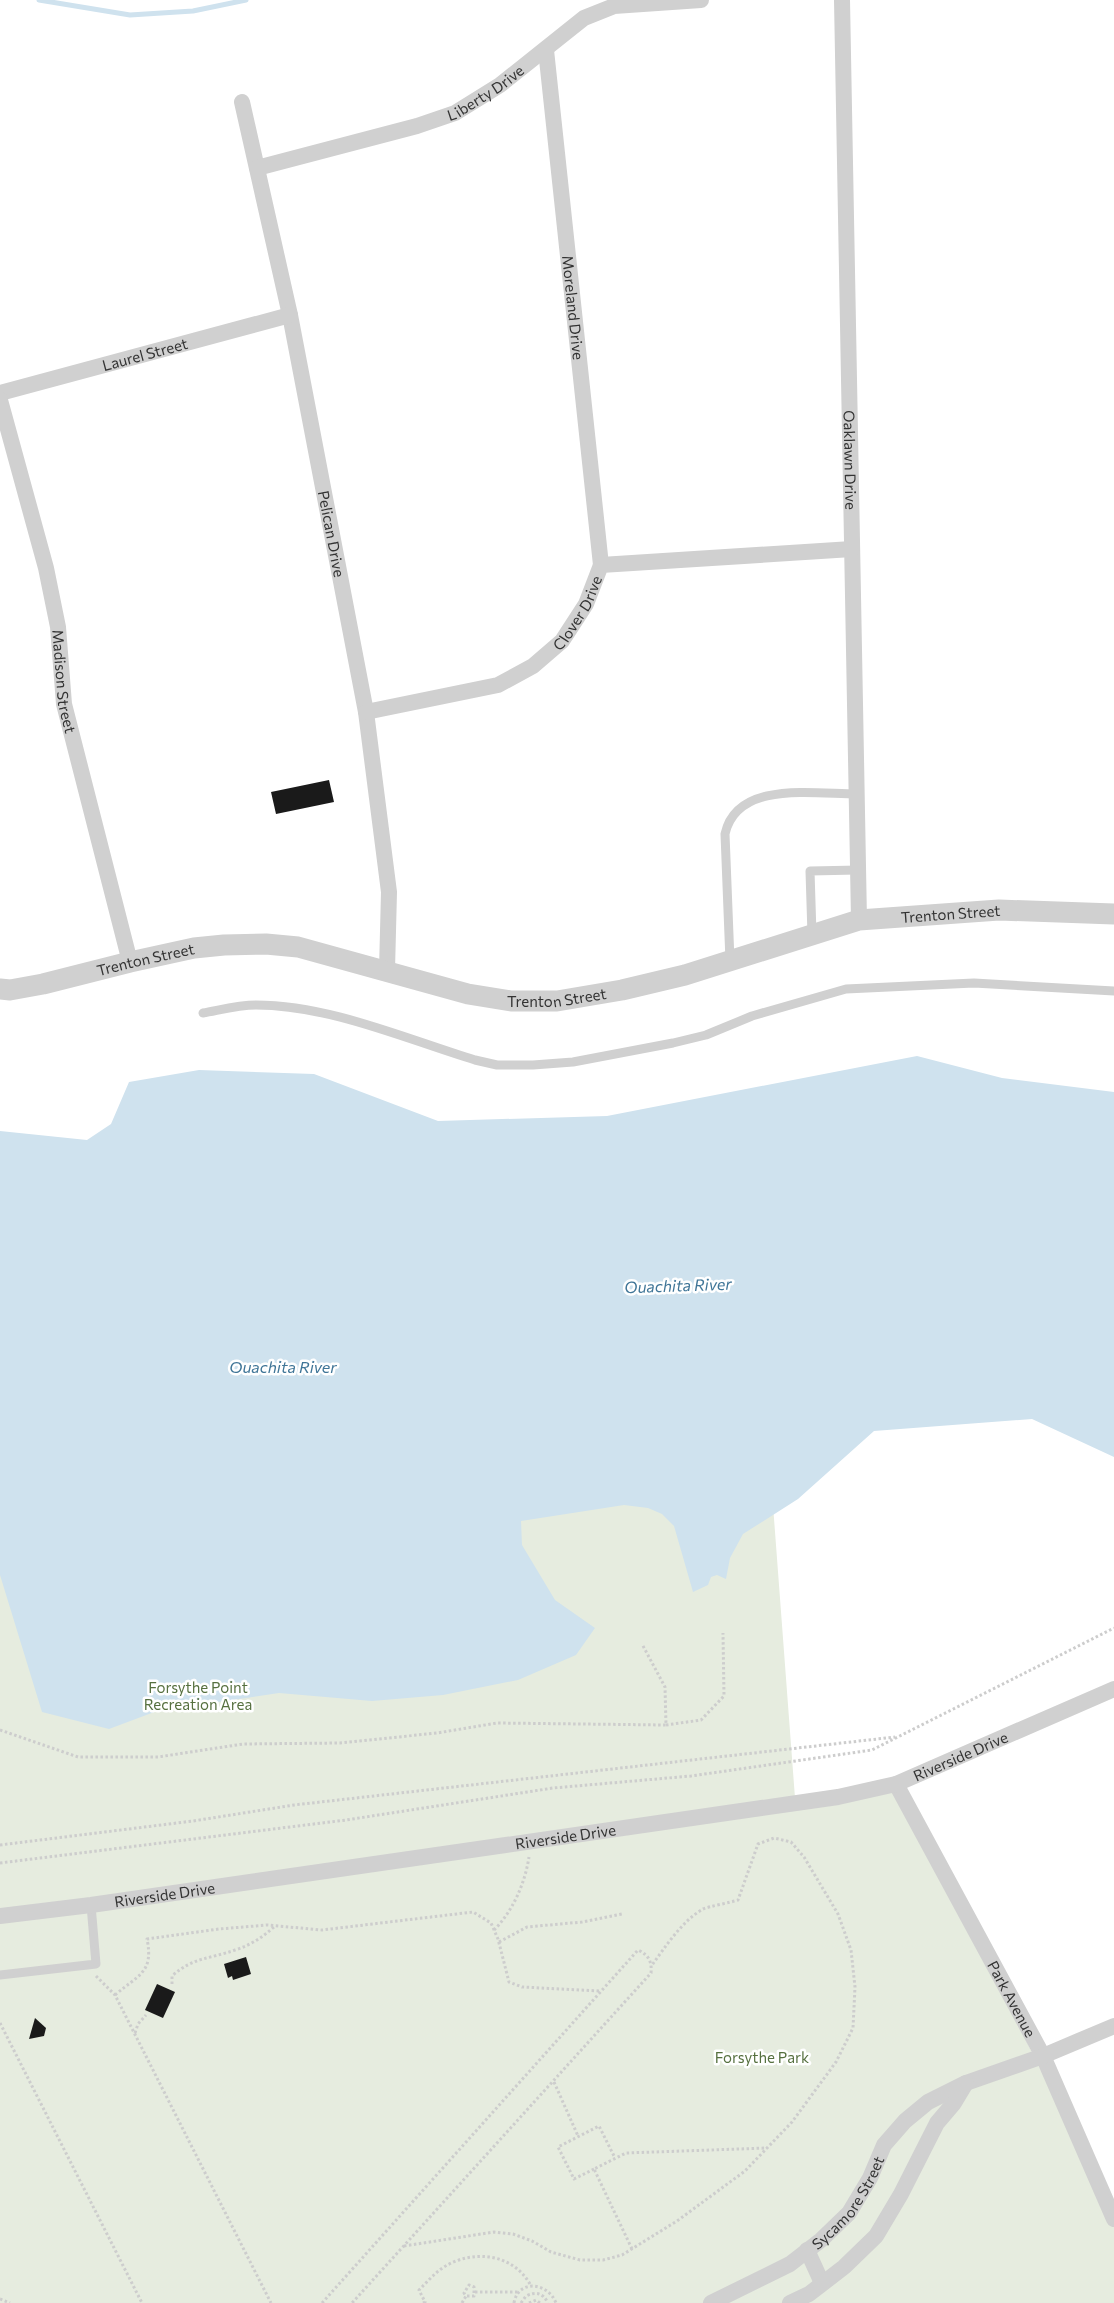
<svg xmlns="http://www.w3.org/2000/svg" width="1114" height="2303" font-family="Commissioner,sans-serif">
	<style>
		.green { fill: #e6ecdf }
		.water { fill: #cfe2ee }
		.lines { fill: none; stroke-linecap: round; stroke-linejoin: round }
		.stream { stroke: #cfe2ee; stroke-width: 5 }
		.building { fill: #1a1a1a }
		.path { stroke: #cdcdcd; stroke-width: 3; stroke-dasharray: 2.5 2.5; stroke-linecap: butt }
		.service { stroke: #d0d0d0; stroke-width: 9 }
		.minor { stroke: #d0d0d0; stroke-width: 16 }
		.tertiary { stroke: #d0d0d0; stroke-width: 21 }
		.labels { text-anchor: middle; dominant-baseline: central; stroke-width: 5; stroke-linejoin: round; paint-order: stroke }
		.street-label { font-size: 15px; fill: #333; stroke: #fff }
		.park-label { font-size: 15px; fill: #56703f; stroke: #fff }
		.water-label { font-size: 16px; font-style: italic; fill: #3f7597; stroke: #fff }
	</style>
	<rect width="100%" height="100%" fill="#fff"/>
	<path class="green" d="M769 1452 795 1798 896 1784 1114 2214V2303H0V1527Z"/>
	<path class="water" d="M917 1056 1002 1078 1114 1092V1457L1032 1419 874 1431 798 1499 743 1534 730 1558 726 1579 717 1575 711 1577 708 1585 693 1592 674 1526 662 1514 648 1508 624 1505 521 1521 522 1545 555 1600 595 1628 576 1655 518 1680 443 1695 372 1701 279 1693 157 1711 109 1729 42 1712 0 1575V1131L87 1140 111 1124 129 1082 199 1070 314 1074 438 1121 607 1116Z"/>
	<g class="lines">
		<path class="stream" d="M39 0 130 15 193 11 246 0"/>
	</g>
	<g class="building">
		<path d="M329 780 334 802 276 814 271 792Z"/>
		<path d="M246 1957 251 1974 233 1980 232 1976 228 1978 224 1964Z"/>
		<path d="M157 1984 175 1992 163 2018 145 2010Z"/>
		<path d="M35 2018 46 2028 44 2036 29 2039Z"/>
	</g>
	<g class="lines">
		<g class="path">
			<path d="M666 1725 701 1720 724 1696 723 1633"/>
			<path d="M0 1730 78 1757H158L243 1744 340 1743 437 1733 497 1723 666 1725 665 1687 642 1644"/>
			<path d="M0 1845 193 1821 294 1805 895 1737"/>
			<path d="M0 1863 346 1820 553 1788 691 1776 872 1750 1114 1628"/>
			<path d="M494 1930C513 1911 525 1883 529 1857"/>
			<path d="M499 1942 527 1927 582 1922 622 1914"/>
			<path d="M96 1976 115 1995 271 2303"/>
			<path d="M172 1984V1976C193 1957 210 1959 235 1950 251 1945 263 1937 275 1926"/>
			<path d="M115 1995C138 1975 154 1973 147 1939L219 1929 267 1925 322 1930 473 1912 491 1923 498 1939 509 1982 522 1987 600 1991"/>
			<path d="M0 2023 142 2303"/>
			<path d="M135 2033 138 2024 146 2015"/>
			<path d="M554 2082 578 2136"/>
			<path d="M594 2169 574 2179 558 2147 599 2126 615 2158"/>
			<path d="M404 2246 494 2232 513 2234 532 2241 551 2252 580 2260H603L622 2255 677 2221 745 2171 792 2122 836 2062 853 2028 855 1987 851 1950 838 1914 804 1857 791 1842 774 1838 758 1844 738 1900C729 1903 710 1906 703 1909 682 1921 666 1946 652 1965"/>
			<path d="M632 2249 594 2169 626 2153 767 2148"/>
			<path d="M475 2292H519"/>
			<path d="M0 2299 10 2303"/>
			<path d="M322 2303 638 1950C649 1955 652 1962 651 1973L352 2303"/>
			<path d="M423 2303 425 2302 419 2290C426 2283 433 2275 441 2269 471 2248 514 2253 531 2286"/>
			<path d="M462 2303 466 2296 464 2293 469 2285 474 2287V2296H466"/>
			<path d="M514 2303C518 2279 548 2282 556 2303"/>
			<path d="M521 2303 526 2296C536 2291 543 2293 548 2303"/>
			<path d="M529 2303 536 2300 540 2303"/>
		</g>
		<g class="service">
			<path d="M812 935 810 871 858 870"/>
			<path d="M730 961 725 834C737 780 814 794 857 794"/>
			<path d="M203 1013C220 1010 238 1005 256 1005 329 1005 406 1039 475 1060L497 1065H533L573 1062 673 1043 706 1035 752 1016 846 989 974 983 1114 991"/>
			<path d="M0 1975 96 1964 91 1905"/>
		</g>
		<g class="minor">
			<path id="s1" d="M842 0 859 920"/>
			<path id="s2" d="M546 50 601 565"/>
			<path id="s3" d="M242 102 290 315 366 712 389 892 387 970"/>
			<path id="s4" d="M257 168 417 126 455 113 500 85 584 18 614 6 701 0"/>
			<path id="s5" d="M0 393 290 315"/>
			<path id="s6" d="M0 400 46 568 58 627 64 704 130 962"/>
			<path id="s7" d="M366 712 498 685 533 666 562 641 586 604 601 565 852 549"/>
			<path id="s8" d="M896 1784 1043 2056 1114 2219"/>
			<path id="s9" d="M0 1916 91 1905 838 1797 896 1784 1114 1689"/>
			<path d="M807 2250 822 2283"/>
			<path id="s10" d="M711 2303 790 2264 821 2240 849 2213 870 2178 884 2145 905 2121 928 2102 966 2083 1043 2056 1114 2026"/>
			<path d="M790 2303 809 2294 844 2267 876 2236 901 2194 937 2123 954 2103 966 2083"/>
		</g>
		<path class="tertiary" id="s11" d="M0 989 10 990 43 984 130 962 194 948 224 945 266 944 298 947 468 994 511 1001H557L622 990 685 975 859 920 999 910 1114 914"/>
	</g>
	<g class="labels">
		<g class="street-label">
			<text stroke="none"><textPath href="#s4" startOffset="242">Liberty Drive</textPath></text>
			<text stroke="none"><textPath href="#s2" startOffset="259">Moreland Drive</textPath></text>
			<text stroke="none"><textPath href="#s5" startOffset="150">Laurel Street</textPath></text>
			<text stroke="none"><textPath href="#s1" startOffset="460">Oaklawn Drive</textPath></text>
			<text stroke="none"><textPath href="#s3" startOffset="441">Pelican Drive</textPath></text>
			<text stroke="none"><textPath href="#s7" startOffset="245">Clover Drive</textPath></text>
			<text stroke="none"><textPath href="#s6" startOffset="289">Madison Street</textPath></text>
			<text stroke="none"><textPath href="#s11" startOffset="974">Trenton Street</textPath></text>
			<text stroke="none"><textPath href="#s11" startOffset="149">Trenton Street</textPath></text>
			<text stroke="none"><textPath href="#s11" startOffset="569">Trenton Street</textPath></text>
			<text stroke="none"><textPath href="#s9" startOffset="976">Riverside Drive</textPath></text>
			<text stroke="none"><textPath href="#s9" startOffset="571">Riverside Drive</textPath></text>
			<text stroke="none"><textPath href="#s9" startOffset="166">Riverside Drive</textPath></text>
			<text stroke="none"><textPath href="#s8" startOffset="244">Park Avenue</textPath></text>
			<text stroke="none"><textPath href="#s10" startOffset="174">Sycamore Street</textPath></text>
		</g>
		<g class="park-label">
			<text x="198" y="1687">Forsythe Point<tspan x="198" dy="17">Recreation Area</tspan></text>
			<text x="762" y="2057">Forsythe Park</text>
		</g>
		<g class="water-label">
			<text transform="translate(678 1285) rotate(-2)">Ouachita River</text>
			<text x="283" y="1366">Ouachita River</text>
		</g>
	</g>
</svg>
